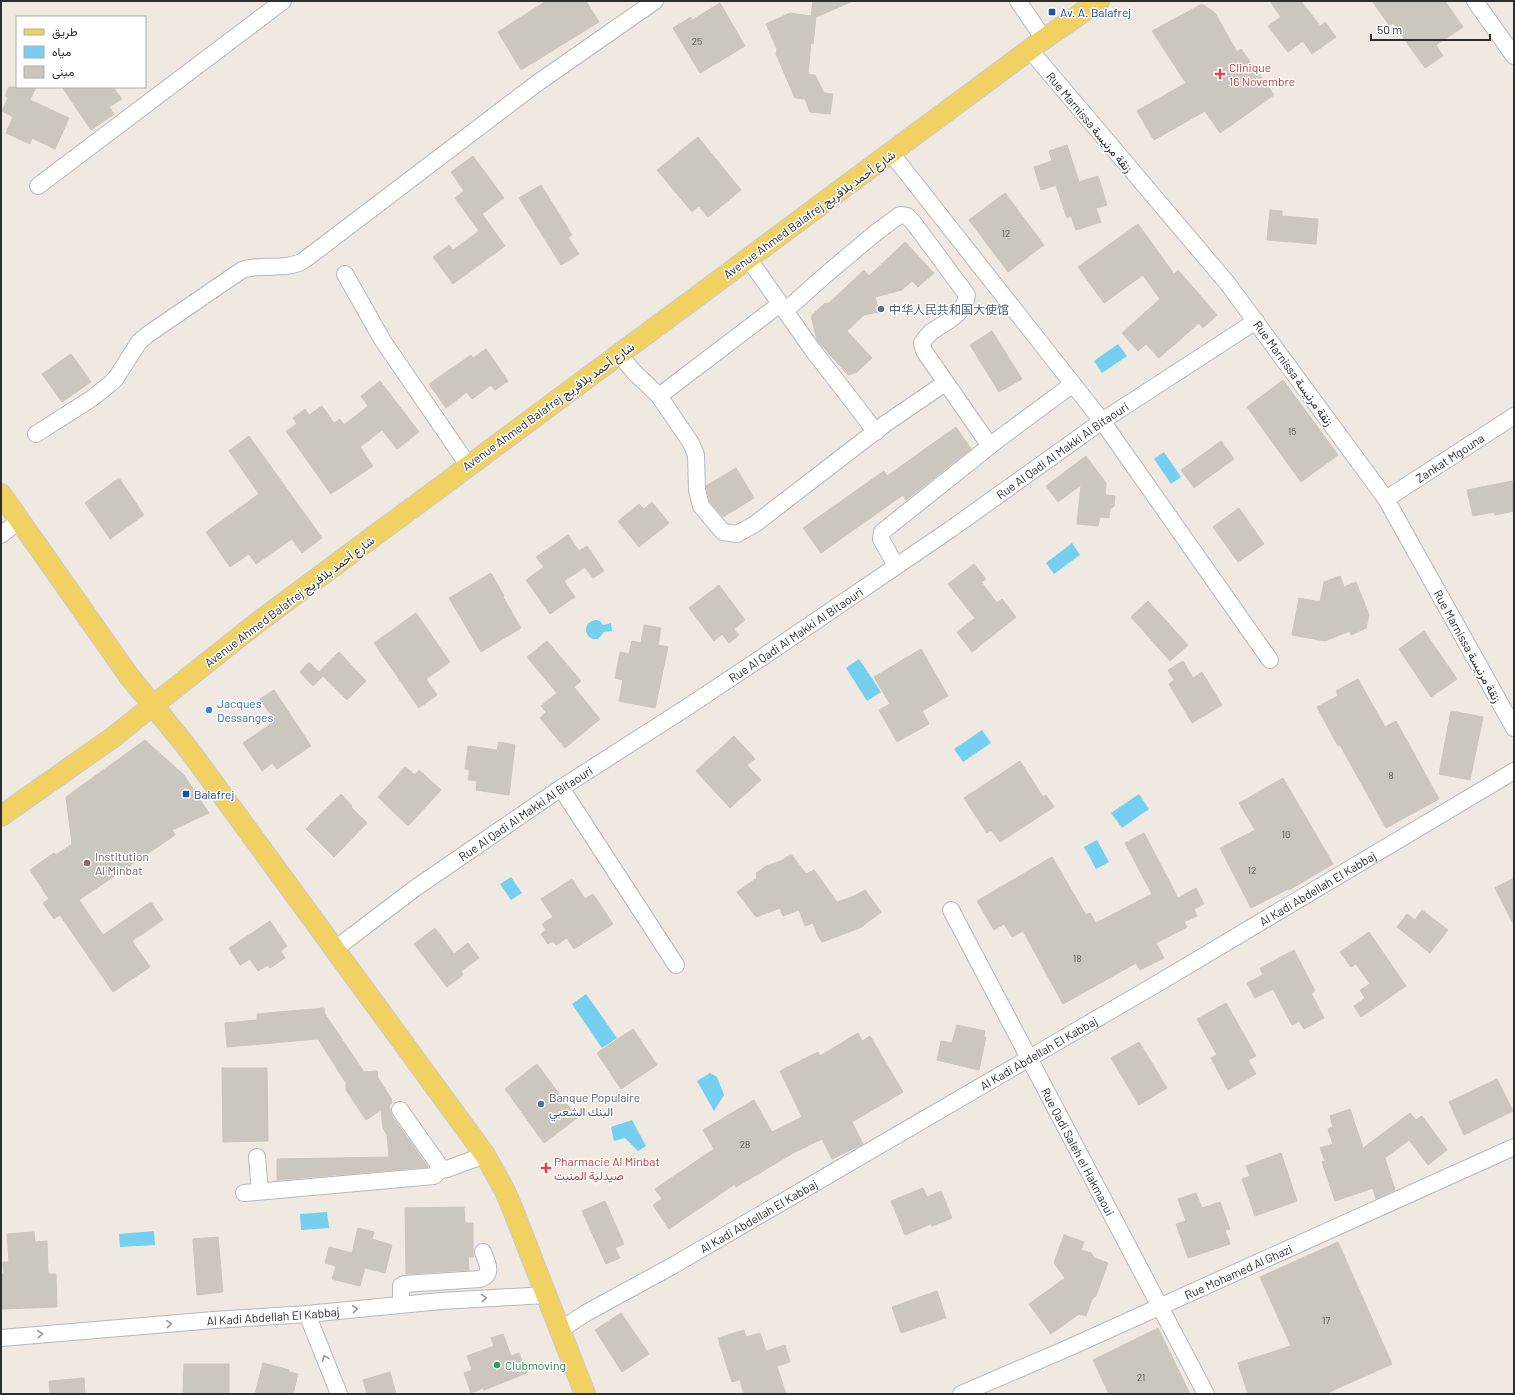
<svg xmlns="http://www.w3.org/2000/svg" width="1515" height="1395" font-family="Barlow,Vazirmatn,'Noto Sans SC',sans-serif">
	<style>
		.water { fill: #75cff0 }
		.building { fill: #cbc7bf; stroke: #cbc5ba }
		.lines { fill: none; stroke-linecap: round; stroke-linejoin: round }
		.minor-casing { stroke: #b4b7c1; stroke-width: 18 }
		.major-casing { stroke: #c9c9c9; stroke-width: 22 }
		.minor { stroke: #fff; stroke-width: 16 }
		.major { stroke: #f2d163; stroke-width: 20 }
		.oneway { stroke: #969696 }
		.transit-dot { fill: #1a4fb4; stroke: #fff; stroke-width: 1.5 }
		.health-dot { fill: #e0444e; stroke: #fff; stroke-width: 1.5 }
		.service-dot { fill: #5c6f8a; stroke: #fff; stroke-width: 1.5 }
		.shop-dot { fill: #3f7fe0; stroke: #fff; stroke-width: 1.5 }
		.education-dot { fill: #8d6e63; stroke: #fff; stroke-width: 1.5 }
		.leisure-dot { fill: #2e9e5b; stroke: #fff; stroke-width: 1.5 }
		.labels { text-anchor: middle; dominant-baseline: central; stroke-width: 3; stroke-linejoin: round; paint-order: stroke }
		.number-label { font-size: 10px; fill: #555452 }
		.transit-label { font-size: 12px; fill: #164399; stroke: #fff; text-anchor: start }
		.health-label { font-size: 12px; fill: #be3a42; stroke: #fff; text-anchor: start }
		.street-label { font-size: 12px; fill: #2e2e2e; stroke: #fff }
		.service-label { font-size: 12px; fill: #4e5e75; stroke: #fff; text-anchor: start }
		.shop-label { font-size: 12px; fill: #366cbe; stroke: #fff; text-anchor: start }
		.education-label { font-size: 12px; fill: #785e54; stroke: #fff; text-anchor: start }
		.leisure-label { font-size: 12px; fill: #27864d; stroke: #fff; text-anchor: start }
	</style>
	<rect width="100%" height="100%" fill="#efe9e1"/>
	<g class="water">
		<path d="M1118 344 1127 356 1102 373 1094 361Z"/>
		<path d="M1164 452 1181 477 1171 484 1154 459Z"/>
		<path d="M1072 543 1080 555 1054 574 1046 563Z"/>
		<path d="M596 620 600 621 603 625 611 623 612 631 604 632 598 639C584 641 581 622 596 620Z"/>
		<path d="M859 659 881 692 867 701 846 668Z"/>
		<path d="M982 730 991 743 963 762 954 749Z"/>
		<path d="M1139 794 1149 809 1122 828 1111 813Z"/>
		<path d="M1097 840 1109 862 1096 869 1084 847Z"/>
		<path d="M511 877 522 893 511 900 500 884Z"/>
		<path d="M586 994 617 1038 602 1048 572 1004Z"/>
		<path d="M710 1073 717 1077 724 1095 714 1111 697 1081Z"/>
		<path d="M632 1120 646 1146 638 1151 625 1138 614 1141 611 1127Z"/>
		<path d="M327 1212 329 1228 301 1230 300 1214Z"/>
		<path d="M154 1231 155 1245 120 1247 119 1234Z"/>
	</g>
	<g class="building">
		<path d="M546 1H586L599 22 521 70 498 32Z"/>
		<path d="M813 1H853L816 17 813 44 811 43 808 74 815 75 824 93 833 94 830 114 810 112 805 99 795 98 776 54 777 49 766 24 790 13 811 16Z"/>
		<path d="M1270 1H1301L1320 26 1325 22 1336 37 1312 54 1303 41 1288 52 1268 26 1281 17Z"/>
		<path d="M1372 1H1445L1463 27 1436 45 1443 56 1425 68 1393 23 1389 25Z"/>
		<path d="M720 3 745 46 700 73 673 28 691 17 692 20Z"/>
		<path d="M1202 4 1215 13 1237 52 1241 49 1274 95 1220 133 1205 111 1154 140 1137 111 1186 83 1152 31Z"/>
		<path d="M9 87H36L30 100 69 118 55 149 32 138 30 144 6 133 13 117 2 111 8 98 5 96Z"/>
		<path d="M62 87H113L122 99 109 107 114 114 91 130Z"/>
		<path d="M698 137 741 190 708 217 699 206 692 212 657 170Z"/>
		<path d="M1067 145 1079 182 1098 176 1107 205 1096 208 1101 222 1076 230 1071 216 1067 218 1056 185 1041 190 1034 167 1052 161 1049 151Z"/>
		<path d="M473 156 504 198 482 214 505 246 453 284 433 257 449 245 453 250 479 231 455 198 464 191 451 172Z"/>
		<path d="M541 185 572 235 568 237 579 254 561 265 519 198Z"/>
		<path d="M1005 193 1044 245 1008 272 969 220Z"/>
		<path d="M1270 210 1282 211V216L1318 219 1316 244 1267 240Z"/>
		<path d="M1138 224 1174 274 1178 270 1217 315 1203 328 1199 323 1159 358 1146 344 1138 351 1122 333 1160 299 1143 275 1104 303 1078 267Z"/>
		<path d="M905 242 934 273 918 287 912 281 902 290 875 297 879 312 864 315 847 331 872 358 857 372 848 375 817 340 811 316 824 304 829 303 864 270 869 276Z"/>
		<path d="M992 331 1022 379 999 392 970 345Z"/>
		<path d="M486 349 508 381 495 390 491 385 472 399 467 392 446 408 429 384 471 355 473 358Z"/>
		<path d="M71 354 91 382 62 402 42 374Z"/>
		<path d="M1283 380 1338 455 1301 482 1247 407Z"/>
		<path d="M380 381 419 432 397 449 382 430 360 447 373 466 331 494 286 431 297 424 293 418 305 409 309 415 322 406 334 423 340 419 344 425 368 406 361 396Z"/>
		<path d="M956 427 971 449 906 500 903 495 821 553 803 528 884 471 887 476Z"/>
		<path d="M249 436 322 538 302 553 292 539 256 564 249 554 230 567 206 532 259 494 229 451Z"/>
		<path d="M1221 441 1234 459 1194 488 1181 470Z"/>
		<path d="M1086 456 1106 483 1105 495 1115 496 1114 506 1110 509 1109 518 1100 517 1098 526 1077 524 1081 485 1058 502 1046 486Z"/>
		<path d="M736 468 754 498 723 517 710 502 706 486Z"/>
		<path d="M119 478 144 515 110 539 85 503Z"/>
		<path d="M1512 481 1514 488V511L1495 515 1494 512 1473 516 1467 490Z"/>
		<path d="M652 502 669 523 639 547 618 521 639 504 644 509Z"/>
		<path d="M1239 508 1264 544 1238 562 1213 527Z"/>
		<path d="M568 535 579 551 587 546 604 571 593 578 585 567 564 581 575 597 550 614 526 580 544 567 536 557Z"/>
		<path d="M974 564 986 579 981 582 997 603 1002 599 1016 617 972 652 957 632 975 618 948 584Z"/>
		<path d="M491 573 504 596 503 597 521 628 481 652 449 598Z"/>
		<path d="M1340 576 1344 587 1356 582 1369 615 1366 628 1351 635 1350 631 1325 641 1292 635 1299 598 1320 602 1324 582Z"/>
		<path d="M719 585 745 620 734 629 739 635 729 643 722 634 714 641 689 608Z"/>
		<path d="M1148 601 1188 645 1170 661 1131 617Z"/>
		<path d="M416 613 450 662 426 679 437 695 419 708 374 643Z"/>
		<path d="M644 625 661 628 658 645 668 647 655 708 619 701 623 680 615 678 620 652 629 654 632 641 641 643Z"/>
		<path d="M1424 631 1457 679 1431 697 1399 649Z"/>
		<path d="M547 641 581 681 574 687 600 719 565 748 540 718 546 712 541 706 557 693 527 657Z"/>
		<path d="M921 649 948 696 922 711 929 724 897 742 879 710 890 704 874 677Z"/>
		<path d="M339 652 366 681 347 700 319 672Z"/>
		<path d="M1183 661 1193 678 1202 672 1222 705 1192 723 1169 684 1174 680 1168 670Z"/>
		<path d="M309 662 323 676 313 686 300 672Z"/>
		<path d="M1358 679 1385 727 1396 721 1439 799 1386 828 1340 745 1338 746 1317 707 1338 696 1336 691Z"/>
		<path d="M274 690 311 746 277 769 272 763 262 771 243 743 275 721 260 699Z"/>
		<path d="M1451 711 1483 717 1470 780 1439 774Z"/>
		<path d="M734 736 755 759 747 765 761 780 730 808 696 771Z"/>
		<path d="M145 740 184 775 209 813 172 830 175 835 79 900 103 935 151 902 163 920 132 941 150 967 113 992 60 915 54 919 43 903 49 899 30 870 54 853 56 855 72 844 66 797Z"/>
		<path d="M499 742 515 745 509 795 476 790 477 781 468 780 470 770 465 769 468 746 497 750Z"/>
		<path d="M1020 761 1043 797 1046 795 1054 807 1000 842 991 830 987 833 964 798Z"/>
		<path d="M405 767 415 775 419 770 441 790 408 826 378 797Z"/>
		<path d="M1283 778 1333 864 1289 890 1288 889 1251 908 1220 848 1255 830 1239 803Z"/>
		<path d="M341 794 352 806 351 807 367 823 334 857 306 829Z"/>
		<path d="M1144 833 1178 898 1196 888 1204 904 1194 909 1197 916 1184 922 1187 927 1156 943 1164 958 1140 970 1136 963 1063 1004 1023 931 1012 937 1004 924 994 930 977 901 1052 857 1086 915 1090 913 1096 923 1152 894 1125 843Z"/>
		<path d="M791 854 806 874 814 870 837 902 852 897 865 890 881 912 860 928 822 942 817 934 813 923 805 926 799 910 783 916 780 908 756 917 737 892 757 878 756 873 766 866 783 860Z"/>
		<path d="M1514 878V925L1495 888Z"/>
		<path d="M572 879 585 899 593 894 613 924 574 949 567 938 556 945 553 941 548 944 541 934 546 930 542 924 553 917 541 899Z"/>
		<path d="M1422 910 1448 930 1430 953 1397 927 1407 914 1415 920Z"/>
		<path d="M270 921 287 946 281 951 285 958 270 968 268 965 258 971 250 959 240 965 229 948Z"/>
		<path d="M435 928 454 954 468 943 479 958 461 971 463 975 447 987 414 944Z"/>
		<path d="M1369 932 1406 986 1361 1017 1354 1006 1365 998 1360 990 1370 984 1356 964 1351 967 1340 952Z"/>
		<path d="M1294 950 1315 991 1311 993 1324 1018 1304 1029 1299 1021 1292 1025 1273 989 1255 998 1247 983 1263 975 1260 968Z"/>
		<path d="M1226 1003 1256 1056 1248 1060 1256 1074 1228 1090 1211 1058 1217 1055 1197 1019Z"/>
		<path d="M324 1008 325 1014 364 1072 377 1071 378 1078 391 1098 392 1103 389 1105 392 1116 428 1167 277 1180V1159L389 1157 387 1135 383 1128 381 1110 366 1120 346 1090V1083L318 1039 227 1047 225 1023 257 1020V1014Z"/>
		<path d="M957 1025 985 1031 984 1037H986L979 1070 937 1060 941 1041 952 1043Z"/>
		<path d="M633 1029 657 1065 621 1089 597 1053Z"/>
		<path d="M858 1033 862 1041 870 1036 903 1092 852 1122 863 1144 832 1159 822 1139 795 1152 736 1187 735 1184 669 1229 653 1205 662 1199 655 1189 714 1149 703 1130 754 1100 772 1132 802 1117 780 1071 818 1052 820 1056Z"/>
		<path d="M1139 1042 1167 1088 1139 1105 1111 1058Z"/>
		<path d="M537 1064 577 1118 544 1143 505 1089Z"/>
		<path d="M222 1068H267L268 1141 223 1142Z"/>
		<path d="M1497 1079 1513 1111 1464 1135 1449 1102Z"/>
		<path d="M1350 1109 1363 1148 1410 1113 1416 1120 1422 1116 1447 1150 1428 1165 1409 1140 1385 1158 1395 1190 1376 1199 1373 1188 1335 1201 1322 1162 1325 1161 1320 1148 1333 1144 1328 1129 1333 1127 1330 1116Z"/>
		<path d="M1281 1153 1297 1201 1255 1216 1242 1179 1250 1176 1246 1166Z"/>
		<path d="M923 1188 927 1197 941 1191 952 1218 932 1226 931 1224 905 1235 891 1201Z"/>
		<path d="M1196 1193 1202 1208 1220 1202 1230 1229 1225 1230 1230 1244 1188 1258 1176 1224 1186 1221 1178 1199Z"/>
		<path d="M605 1201 624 1244 615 1248 620 1258 606 1264 582 1211Z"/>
		<path d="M464 1207 465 1223H473V1257H468L469 1270 406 1274 405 1208Z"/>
		<path d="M358 1228 374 1232 372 1239 392 1245 385 1273 365 1268 360 1286 332 1279 336 1266 325 1263 329 1247 352 1253Z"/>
		<path d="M34 1232 35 1242 47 1241 48 1274H56L57 1307 1 1309V1274H4L3 1262H9L7 1234Z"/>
		<path d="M1064 1235 1084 1242 1081 1250 1091 1253 1094 1258 1108 1263 1096 1296 1092 1299 1086 1316 1079 1314 1051 1334 1029 1304 1065 1278 1054 1263Z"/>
		<path d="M218 1237 223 1292 197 1295 193 1239Z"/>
		<path d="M1338 1242 1392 1364 1325 1394H1248L1238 1363 1291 1346 1260 1277Z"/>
		<path d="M937 1291 946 1318 901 1333 892 1307Z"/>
		<path d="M621 1313 649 1354 622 1372 595 1330Z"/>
		<path d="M1158 1328 1190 1394H1109L1093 1360Z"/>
		<path d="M744 1330 746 1337 760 1333 766 1351 785 1345 790 1362 777 1366 786 1394H744L740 1380 732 1382 718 1338Z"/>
		<path d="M503 1334 511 1356 519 1353 527 1373 484 1390 483 1388 471 1393 464 1373 472 1370 467 1356 494 1346 491 1338Z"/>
		<path d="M263 1363 289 1370V1372L298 1374 293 1394H255Z"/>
		<path d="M184 1364H229V1394H183Z"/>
		<path d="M390 1372 396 1394H367L363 1380Z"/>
		<path d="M84 1378 85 1394H50L49 1381Z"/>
	</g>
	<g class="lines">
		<defs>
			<g id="minor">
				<path d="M1018 1 1044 39"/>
				<path d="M1475 1 1514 56"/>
				<path d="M1030 50 1228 284 1386 499 1514 728"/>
				<path d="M891 153 1102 421 1270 660"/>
				<path d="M38 186 283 1"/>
				<path d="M748 258 812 349 876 432"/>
				<path d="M345 274 383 341 468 465"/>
				<path d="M786 310 830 271 878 231 900 215 907 216 913 222 967 295C963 317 946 321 930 333 927 336 924 340 922 343L924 351 990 446"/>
				<path d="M619 354 634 372 659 396 691 443 696 455 697 490 701 506 723 532 737 534 755 524 885 424 945 383"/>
				<path d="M659 396 780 304"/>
				<path d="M36 434 91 399 110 384 116 378 139 342 147 335 242 270C261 263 285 271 303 261L536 84 655 1"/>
				<path id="s1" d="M1386 499 1514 416"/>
				<path d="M1 535 20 520"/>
				<path d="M896 566 881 539 882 532 1000 438 1073 384"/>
				<path d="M561 788 676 965"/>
				<path id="s2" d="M951 910 1206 1394"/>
				<path id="s3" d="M335 949 414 889 561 788 689 706 776 648 951 529 1102 421 1256 321"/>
				<path d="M257 1157 260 1191"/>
				<path d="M439 1170 447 1169 485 1155"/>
				<path d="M244 1193 434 1176 437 1173 439 1165 400 1110"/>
				<path d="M401 1304V1286L404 1284 480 1279C494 1274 487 1263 483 1252"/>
				<path d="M307 1314 339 1394"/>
				<path id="s4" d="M560 1330 586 1313 674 1265 1160 982 1514 771"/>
				<path id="s5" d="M1 1338 214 1320 307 1314 441 1301 546 1295"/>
				<path id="s6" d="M961 1394 1066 1349 1514 1147"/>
			</g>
			<g id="major">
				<path d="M1 494 129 676 190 751 485 1155 505 1191 513 1210 585 1394"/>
				<path d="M1 816 112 738 257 623 1044 39 1099 1"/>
			</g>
		</defs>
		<use href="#minor" class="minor-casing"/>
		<use href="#major" class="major-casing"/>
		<use href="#minor" class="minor"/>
		<use href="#major" class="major"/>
	</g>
	<defs><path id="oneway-chevron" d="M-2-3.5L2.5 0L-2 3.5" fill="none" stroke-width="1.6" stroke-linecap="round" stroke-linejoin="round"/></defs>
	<g class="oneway">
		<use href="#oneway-chevron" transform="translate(484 1298) rotate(-4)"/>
		<use href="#oneway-chevron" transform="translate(355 1309) rotate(-6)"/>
		<use href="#oneway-chevron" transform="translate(169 1324) rotate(-5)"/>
		<use href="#oneway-chevron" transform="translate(40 1334) rotate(-5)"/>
		<use href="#oneway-chevron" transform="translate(325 1358) rotate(-112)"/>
	</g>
	<g class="transit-dot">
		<rect x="1048" y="8" width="8" height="8" rx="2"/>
		<rect x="182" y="790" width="8" height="8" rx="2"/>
	</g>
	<g class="health-dot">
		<path d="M1218 68h4v4h4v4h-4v4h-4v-4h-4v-4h4z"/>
		<path d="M544 1162h4v4h4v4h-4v4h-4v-4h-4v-4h4z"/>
	</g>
	<g class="service-dot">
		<circle cx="881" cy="309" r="4"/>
		<circle cx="541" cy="1104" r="4"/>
	</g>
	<circle class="shop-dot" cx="209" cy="710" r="4"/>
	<circle class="education-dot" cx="87" cy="863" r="4"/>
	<circle class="leisure-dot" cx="497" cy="1365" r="4"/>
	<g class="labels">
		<g class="number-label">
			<text x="697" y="41">25</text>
			<text x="1006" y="233">12</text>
			<text x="1292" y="431">15</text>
			<text x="1391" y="775">8</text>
			<text x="1286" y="834">10</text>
			<text x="1252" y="870">12</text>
			<text x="1077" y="958">18</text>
			<text x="745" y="1144">28</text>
			<text x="1326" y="1320">17</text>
			<text x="1141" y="1377">21</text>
		</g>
		<g class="transit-label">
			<text x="1060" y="12">Av. A. Balafrej</text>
			<text x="194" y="794">Balafrej</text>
		</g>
		<g class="health-label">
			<text x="1229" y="67">Clinique<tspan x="1229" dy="14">16 Novembre</tspan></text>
			<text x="554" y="1161">Pharmacie Al Minbat<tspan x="554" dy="14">صيدلية المنبت</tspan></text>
		</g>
		<g class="street-label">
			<text transform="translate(1090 122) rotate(50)">Rue Marnissa زنقة مرنيسة</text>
			<text transform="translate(809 214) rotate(-36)">Avenue Ahmed Balafrej شارع أحمد بلافريج</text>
			<text transform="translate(1294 373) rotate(54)">Rue Marnissa زنقة مرنيسة</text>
			<text transform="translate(548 406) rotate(-36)">Avenue Ahmed Balafrej شارع أحمد بلافريج</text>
			<text stroke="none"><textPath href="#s3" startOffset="882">Rue Al Qadi Al Makki Al Bitaouri</textPath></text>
			<text stroke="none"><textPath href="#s1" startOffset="76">Zankat Mgouna</textPath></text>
			<text transform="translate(289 601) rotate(-37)">Avenue Ahmed Balafrej شارع أحمد بلافريج</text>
			<text stroke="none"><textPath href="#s3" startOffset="558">Rue Al Qadi Al Makki Al Bitaouri</textPath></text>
			<text transform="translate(1468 646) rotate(61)">Rue Marnissa زنقة مرنيسة</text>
			<text stroke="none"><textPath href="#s3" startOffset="234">Rue Al Qadi Al Makki Al Bitaouri</textPath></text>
			<text stroke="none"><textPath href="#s4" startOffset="877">Al Kadi Abdellah El Kabbaj</textPath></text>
			<text stroke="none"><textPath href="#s4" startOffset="553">Al Kadi Abdellah El Kabbaj</textPath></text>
			<text stroke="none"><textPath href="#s2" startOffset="273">Rue Qadi Saleh el Hakmaoui</textPath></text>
			<text stroke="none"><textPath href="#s4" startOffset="229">Al Kadi Abdellah El Kabbaj</textPath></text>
			<text stroke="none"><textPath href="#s6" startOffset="303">Rue Mohamed Al Ghazi</textPath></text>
			<text stroke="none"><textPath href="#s5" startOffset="273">Al Kadi Abdellah El Kabbaj</textPath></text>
		</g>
		<g class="service-label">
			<text x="889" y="309">中华人民共和国大使馆</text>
			<text x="549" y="1097">Banque Populaire<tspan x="549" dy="14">البنك الشعبي</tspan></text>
		</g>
		<g class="shop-label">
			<text x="217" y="703">Jacques<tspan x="217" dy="14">Dessanges</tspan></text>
		</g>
		<g class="education-label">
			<text x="95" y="856">Institution<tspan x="95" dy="14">Al Minbat</tspan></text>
		</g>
		<g class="leisure-label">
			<text x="505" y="1365">Clubmoving</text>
		</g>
	</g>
	<rect width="1515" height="1395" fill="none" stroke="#2e2e2e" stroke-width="4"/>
	<rect x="16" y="16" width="130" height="72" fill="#ffffff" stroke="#ababab"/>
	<rect x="24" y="29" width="20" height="6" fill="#f2d163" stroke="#ababab"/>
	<text x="52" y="36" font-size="12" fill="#2e2e2e">طريق</text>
	<rect x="24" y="46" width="20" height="12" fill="#75cff0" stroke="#ababab"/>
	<text x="52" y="56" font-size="12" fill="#2e2e2e">مياه</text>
	<rect x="24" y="66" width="20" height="12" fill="#cbc7bf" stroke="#ababab"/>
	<text x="52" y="76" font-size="12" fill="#2e2e2e">مبنى</text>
	<path d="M1371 34v6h119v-6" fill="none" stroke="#2e2e2e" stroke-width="2"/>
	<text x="1377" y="34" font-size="12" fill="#2e2e2e" stroke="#ffffff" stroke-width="3" paint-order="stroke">50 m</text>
</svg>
